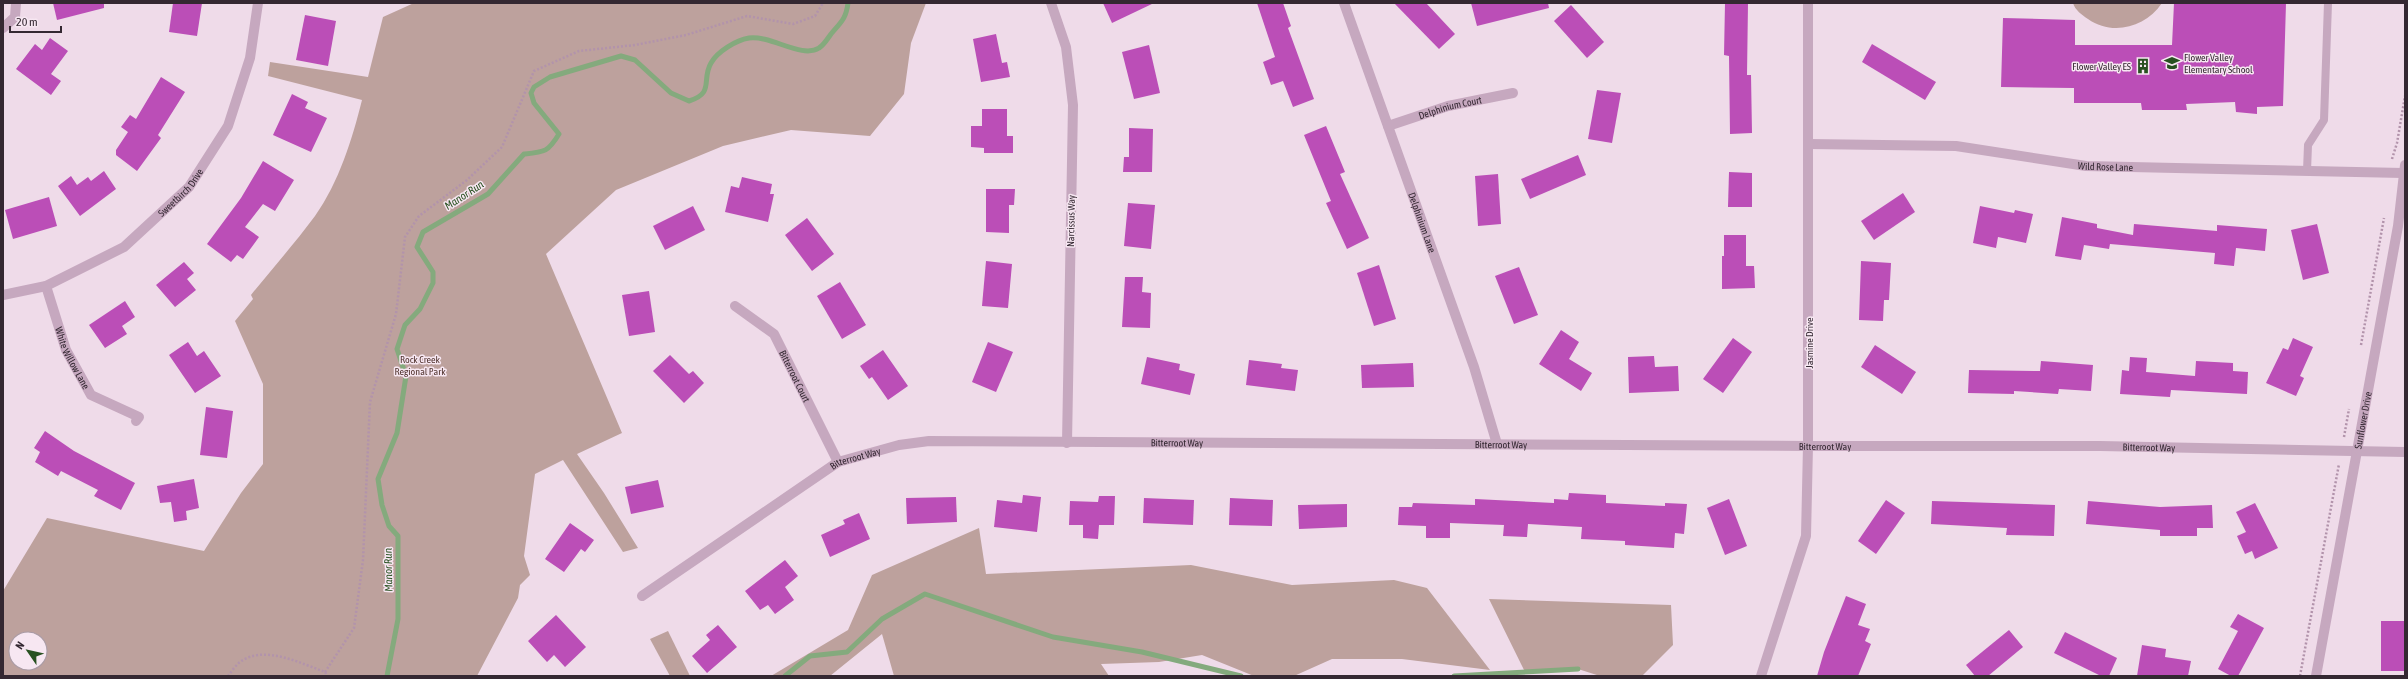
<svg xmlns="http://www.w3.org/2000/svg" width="2408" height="679" font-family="'Asap Condensed',sans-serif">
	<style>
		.green { fill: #bda19d; fill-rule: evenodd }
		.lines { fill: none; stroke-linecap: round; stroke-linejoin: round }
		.stream { stroke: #84aa7d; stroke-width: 5 }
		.building { fill: #bb4eb7 }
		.path { stroke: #b293ab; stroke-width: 2.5; stroke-dasharray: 2 2; stroke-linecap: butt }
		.service { stroke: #c6a8bf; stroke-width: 8 }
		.minor { stroke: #c6a8bf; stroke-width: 10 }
		.labels { text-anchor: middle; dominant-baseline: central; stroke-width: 3; stroke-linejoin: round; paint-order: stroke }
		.poi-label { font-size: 10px; fill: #342832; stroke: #f7e7f2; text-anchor: start }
		.street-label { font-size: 10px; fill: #342832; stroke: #f7e7f2 }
		.park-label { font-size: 10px; fill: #50332e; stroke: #f7e7f2 }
		.water-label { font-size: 11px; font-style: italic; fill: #285121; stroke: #f7e7f2 }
	</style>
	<rect width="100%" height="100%" fill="#efdbe9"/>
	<g class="green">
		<path d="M414 3H926L911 43 904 94 870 136 791 130 723 146 616 190 546 254 622 433 577 454 604 493 638 548 623 552 563 460 535 474 524 556 530 575 520 585 518 598 477 676H3V591L47 518 204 551 241 493 263 464V384L235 321 253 299 251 295C272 269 295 243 315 216 339 182 352 140 362 100L268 76 270 62 368 77 383 17ZM16 639H40V663H16Z"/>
		<path d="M2073 3H2162C2145 28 2112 36 2088 19 2082 15 2075 10 2073 3Z"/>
		<path d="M979 528 986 574 1191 565 1292 585 1394 580 1427 588 1490 670 1402 659H1332L1294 676H1254L1202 655 1159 662 1101 664 1109 676H894L882 634 830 676H771L848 630 872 575Z"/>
		<path d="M1489 599 1671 605 1673 645 1642 676H1600L1578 669 1525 672Z"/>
		<path d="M668 631 690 676H670L650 639Z"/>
	</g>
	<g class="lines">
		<g class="stream">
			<path d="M387 676 398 619V536L389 526 382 505 378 479 397 433 406 376 397 349 405 325 420 309 433 283V272L417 247 423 232 488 194 524 154C545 152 548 152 559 134L534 103 531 93 534 87 550 77 621 56 635 60 671 93 689 101C715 93 701 80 711 63 717 52 736 40 749 38 771 35 802 59 819 48 824 45 828 38 831 34 841 22 846 19 848 3"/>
			<path d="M785 676 810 656 847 652 882 619 925 594 1053 637 1142 652 1241 676"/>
			<path d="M1454 676 1578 669"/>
		</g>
	</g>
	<g class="building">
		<path d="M53 3H104V8L57 20Z"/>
		<path d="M173 3H202L197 36 169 32Z"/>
		<path d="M1103 3H1154L1112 23Z"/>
		<path d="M1257 3H1283L1291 26 1288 28 1314 99 1293 107 1283 81 1271 85 1263 62 1275 57Z"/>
		<path d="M1394 3H1426L1455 34 1439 49Z"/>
		<path d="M1471 3H1548L1549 8 1477 26Z"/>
		<path d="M1725 3H1748L1747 75H1751L1752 133 1730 134 1729 56 1724 55Z"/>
		<path d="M2174 3H2286L2283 106 2257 107V114L2236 112 2235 102 2186 104 2187 110H2142L2141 103H2074V88L2001 87 2003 18 2075 20V45H2172Z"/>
		<path d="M1571 5 1604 42 1587 58 1554 21Z"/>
		<path d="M305 15 336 21 328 66 296 60Z"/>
		<path d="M996 34 1002 63 1007 62 1010 77 981 82 973 39Z"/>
		<path d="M50 38 68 51 51 74 61 81 51 95 16 69 35 44 42 50Z"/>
		<path d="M1872 44 1936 82 1925 100 1862 62Z"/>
		<path d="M1149 45 1160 93 1134 99 1122 52Z"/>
		<path d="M161 77 185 92 158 135 161 138 137 171 116 155V150L128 132 121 127 130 115 136 119Z"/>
		<path d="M1597 90 1621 93 1612 143 1588 139Z"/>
		<path d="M292 94 308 102 305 108 327 118 311 152 273 135Z"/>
		<path d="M982 109H1007V136H1013V153H984V148L971 147V126H982Z"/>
		<path d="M1326 126 1345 172 1340 174 1369 238 1347 249 1326 203 1331 201 1304 135Z"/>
		<path d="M1129 128 1153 129 1152 172H1123L1124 157H1129Z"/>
		<path d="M1578 155 1586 175 1530 199 1521 179Z"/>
		<path d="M263 161 294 180 275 211 263 204 245 227 259 237 243 259 237 255 231 262 207 244 241 198Z"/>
		<path d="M104 171 116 189 80 216 58 186 71 176 77 185 88 177 91 181Z"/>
		<path d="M1729 172 1752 173V207H1728Z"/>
		<path d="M1498 174 1501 224 1478 226 1475 176Z"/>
		<path d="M742 177 772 184 770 194H774L768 222 725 212 731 186 739 188Z"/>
		<path d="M986 189H1015L1014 205H1009V233L986 232Z"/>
		<path d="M1903 193 1915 212 1874 240 1861 221Z"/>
		<path d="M49 197 57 226 13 239 5 210Z"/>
		<path d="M1128 203 1155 205 1151 249 1124 246Z"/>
		<path d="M693 206 705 230 665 250 653 226Z"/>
		<path d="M1980 206 2014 213 2015 210 2033 214 2026 243 1998 237 1996 248 1973 243Z"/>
		<path d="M2062 217 2097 224V228L2133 235 2134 224 2217 231V225L2267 229 2265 251 2236 248 2234 266 2214 264 2215 253 2110 244 2109 249 2084 245 2081 260 2055 256Z"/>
		<path d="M807 218 834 254 812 271 785 235Z"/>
		<path d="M2317 224 2329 273 2303 280 2291 230Z"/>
		<path d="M1724 235H1746V266H1754L1755 288 1722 289V256H1724Z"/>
		<path d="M986 261 1012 264 1008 308 982 306Z"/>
		<path d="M1861 261 1891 263 1889 300H1884L1883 321 1859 320Z"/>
		<path d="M184 262 194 273 187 279 196 290 175 307 156 285Z"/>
		<path d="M1379 265 1396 319 1374 326 1357 273Z"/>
		<path d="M1519 267 1538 315 1514 324 1495 276Z"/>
		<path d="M1125 277H1143L1142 292 1151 293 1150 328 1122 327Z"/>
		<path d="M840 282 866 325 842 339 817 296Z"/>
		<path d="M649 291 655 332 629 336 622 295Z"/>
		<path d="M125 301 135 317 122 326 127 334 105 348 89 325Z"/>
		<path d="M1561 330 1579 342 1569 359 1592 373 1581 391 1539 364Z"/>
		<path d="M1733 338 1752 352 1723 393 1703 379Z"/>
		<path d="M2293 338 2313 347 2300 376 2304 378 2296 396 2266 383 2283 348 2288 350Z"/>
		<path d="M188 342 197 356 204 351 221 376 195 393 169 355Z"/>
		<path d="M988 342 1013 352 996 392 972 382Z"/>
		<path d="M1875 345 1916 372 1902 394 1861 367Z"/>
		<path d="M883 350 908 386 888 400 872 377 869 379 860 366Z"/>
		<path d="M670 355 689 374 693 371 704 383 684 403 653 371Z"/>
		<path d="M1654 356 1655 367 1678 366 1679 391 1629 393 1628 357Z"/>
		<path d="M1147 357 1180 364 1179 370 1195 374 1190 395 1141 384Z"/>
		<path d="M2130 357 2147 358 2146 372 2195 376 2196 361 2233 363V371L2248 372 2247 394 2171 390 2170 397 2120 394 2122 370 2129 371Z"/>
		<path d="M1249 360 1282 364 1281 368 1298 370 1295 391 1246 385Z"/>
		<path d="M2041 361 2093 365 2091 391 2059 389 2058 394 2014 391V394L1968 393 1969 370 2040 371Z"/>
		<path d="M1413 363 1414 387 1362 388 1361 365Z"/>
		<path d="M206 407 233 411 227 458 200 455Z"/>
		<path d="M45 431 74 451 135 483 121 510 94 496 98 490 61 471 58 476 35 462 40 452 34 448Z"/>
		<path d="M194 479 199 508 186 511 187 520 174 522 171 502 160 503 157 486Z"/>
		<path d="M658 480 664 507 631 514 625 487Z"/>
		<path d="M1569 493 1606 495V503L1665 506V503L1687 504 1684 534 1675 533 1674 548 1625 545V541L1581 539 1582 527 1528 524 1527 537 1503 536 1504 525 1450 523V538H1426V526L1398 525 1399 507H1412L1413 503 1475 505V499L1554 503V499L1568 500Z"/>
		<path d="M1023 495 1041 497 1037 532 994 527 997 500 1022 503Z"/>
		<path d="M1099 496H1115L1114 525H1099L1098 539 1083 538V525H1069L1070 501 1098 502Z"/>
		<path d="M956 497 957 522 907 524 906 498Z"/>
		<path d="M1144 498 1194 500 1193 525 1143 523Z"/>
		<path d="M1230 498 1273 500 1272 526 1229 525Z"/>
		<path d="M1729 499 1747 546 1725 555 1707 508Z"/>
		<path d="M1886 500 1905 513 1876 554 1858 541Z"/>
		<path d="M1932 501 2055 505 2054 536 2006 535 2007 528 1931 524Z"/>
		<path d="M2088 501 2160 507 2212 505 2213 528H2197V536H2160V530L2086 524Z"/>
		<path d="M2255 503 2278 548 2255 559 2252 551 2245 554 2237 536 2246 532 2236 512Z"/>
		<path d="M1347 504V527L1299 529 1298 505Z"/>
		<path d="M859 513 870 539 830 557 821 535 845 524 843 520Z"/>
		<path d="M570 523 594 540 585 552 581 549 564 572 545 559Z"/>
		<path d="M785 560 798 576 785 587 794 600 775 614 768 605 760 610 745 591Z"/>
		<path d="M1846 596 1866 604 1858 625 1870 629 1865 641 1871 644 1858 676H1817L1824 652Z"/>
		<path d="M2238 614 2264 628 2238 676H2231L2218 669 2238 631 2230 627Z"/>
		<path d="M556 615 586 647 565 667 554 655 547 662 528 641Z"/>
		<rect x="2381" y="621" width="23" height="50"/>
		<path d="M718 625 737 647 707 673 692 656 710 640 706 635Z"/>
		<path d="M2009 630 2023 647 1988 676H1975L1966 665Z"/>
		<path d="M2065 632 2117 658 2109 676H2101L2054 653Z"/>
		<path d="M2142 645 2166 649 2165 657 2191 661 2188 676H2137Z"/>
	</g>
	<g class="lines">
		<g class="path">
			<path d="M2392 159 2397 143 2405 96"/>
			<path d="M2361 345 2384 218"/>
			<path d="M2344 437 2349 409"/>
			<path d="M325 672 354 628 363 560 370 402 396 314 405 237 419 216 467 180 502 147 534 71 579 51 635 45 686 35 747 16 793 24 815 16 823 3"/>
			<path d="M228 676C232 671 237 663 243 660 267 646 300 663 325 672L327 676"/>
			<path d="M2300 676 2339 464"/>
		</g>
		<path class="service" d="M2307 171 2308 145 2324 120 2328 3"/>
		<g class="minor">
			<path d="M1051 3 1066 47 1073 105 1067 443"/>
			<path id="s1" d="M1344 3 1474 367 1497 444"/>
			<path d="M3 28 15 17 16 3"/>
			<path id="s2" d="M1388 126 1448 106 1513 93"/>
			<path id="s3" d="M1809 144 1956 146 2086 166 2403 173"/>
			<path id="s4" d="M46 286 66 350 91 395 139 417 136 421"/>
			<path id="s5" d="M3 295 46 286 124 247 189 187 228 126 250 58 258 3"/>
			<path id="s6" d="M735 306 774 334 838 462"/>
			<path id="s7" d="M642 596 838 462 899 445 929 441 1808 446H2100L2405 452"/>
			<path d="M1761 676 1806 536 1808 446V3"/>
			<path id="s8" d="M2316 676 2398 226 2405 165"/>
		</g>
	</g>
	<defs>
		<symbol id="school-bare" viewBox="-9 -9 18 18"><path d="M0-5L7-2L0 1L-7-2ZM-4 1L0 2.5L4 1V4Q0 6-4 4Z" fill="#285121" stroke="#f7e7f2" stroke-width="2.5" paint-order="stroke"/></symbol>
		<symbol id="building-bare" viewBox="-9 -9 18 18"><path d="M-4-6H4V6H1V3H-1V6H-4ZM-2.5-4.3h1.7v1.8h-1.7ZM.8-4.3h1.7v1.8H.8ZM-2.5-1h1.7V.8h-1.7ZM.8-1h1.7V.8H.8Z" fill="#285121" stroke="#f7e7f2" stroke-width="2.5" paint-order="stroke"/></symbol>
	</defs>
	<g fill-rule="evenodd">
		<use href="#school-bare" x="2161" y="52" width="22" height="22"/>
		<use href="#building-bare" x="2132" y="55" width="22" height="22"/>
	</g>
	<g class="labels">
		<g class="poi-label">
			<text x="2184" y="57">Flower Valley<tspan x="2184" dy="12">Elementary School</tspan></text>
			<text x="2131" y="66" text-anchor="end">Flower Valley ES</text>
		</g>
		<g class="street-label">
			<text stroke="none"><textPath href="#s2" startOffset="65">Delphinium Court</textPath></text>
			<text stroke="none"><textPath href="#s3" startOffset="298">Wild Rose Lane</textPath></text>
			<text stroke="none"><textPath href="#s5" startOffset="210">Sweetbirch Drive</textPath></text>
			<text transform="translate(1071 221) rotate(-89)">Narcissus Way</text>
			<text stroke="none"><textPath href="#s1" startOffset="233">Delphinium Lane</textPath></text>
			<text transform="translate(1809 343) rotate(-90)">Jasmine Drive</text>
			<text stroke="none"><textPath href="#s4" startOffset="77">White Willow Lane</textPath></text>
			<text stroke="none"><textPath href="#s6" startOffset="95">Bitterroot Court</textPath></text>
			<text stroke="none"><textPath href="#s8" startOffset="260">Sunflower Drive</textPath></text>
			<text stroke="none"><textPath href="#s7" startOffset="579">Bitterroot Way</textPath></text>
			<text stroke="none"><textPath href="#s7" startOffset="903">Bitterroot Way</textPath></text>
			<text stroke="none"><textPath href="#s7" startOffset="1227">Bitterroot Way</textPath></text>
			<text stroke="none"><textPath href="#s7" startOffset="1551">Bitterroot Way</textPath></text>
			<text stroke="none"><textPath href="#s7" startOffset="255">Bitterroot Way</textPath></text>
		</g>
		<g class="park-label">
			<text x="420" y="359">Rock Creek<tspan x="420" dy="12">Regional Park</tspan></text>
		</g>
		<g class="water-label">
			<text transform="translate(464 195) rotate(-33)">Manor Run</text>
			<text transform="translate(388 570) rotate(-91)">Manor Run</text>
		</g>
	</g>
	<rect width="2408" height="679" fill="none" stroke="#342832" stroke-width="8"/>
	<g transform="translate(28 651) rotate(304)"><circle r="19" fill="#f7e7f2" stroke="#a99ba5"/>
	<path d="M0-3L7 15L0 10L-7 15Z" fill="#285121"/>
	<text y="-6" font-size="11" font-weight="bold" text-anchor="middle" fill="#342832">N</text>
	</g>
	<path d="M10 26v6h51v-6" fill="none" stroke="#342832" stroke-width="2"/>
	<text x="16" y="26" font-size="12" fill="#342832" stroke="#f7e7f2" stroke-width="3" paint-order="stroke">20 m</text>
</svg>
